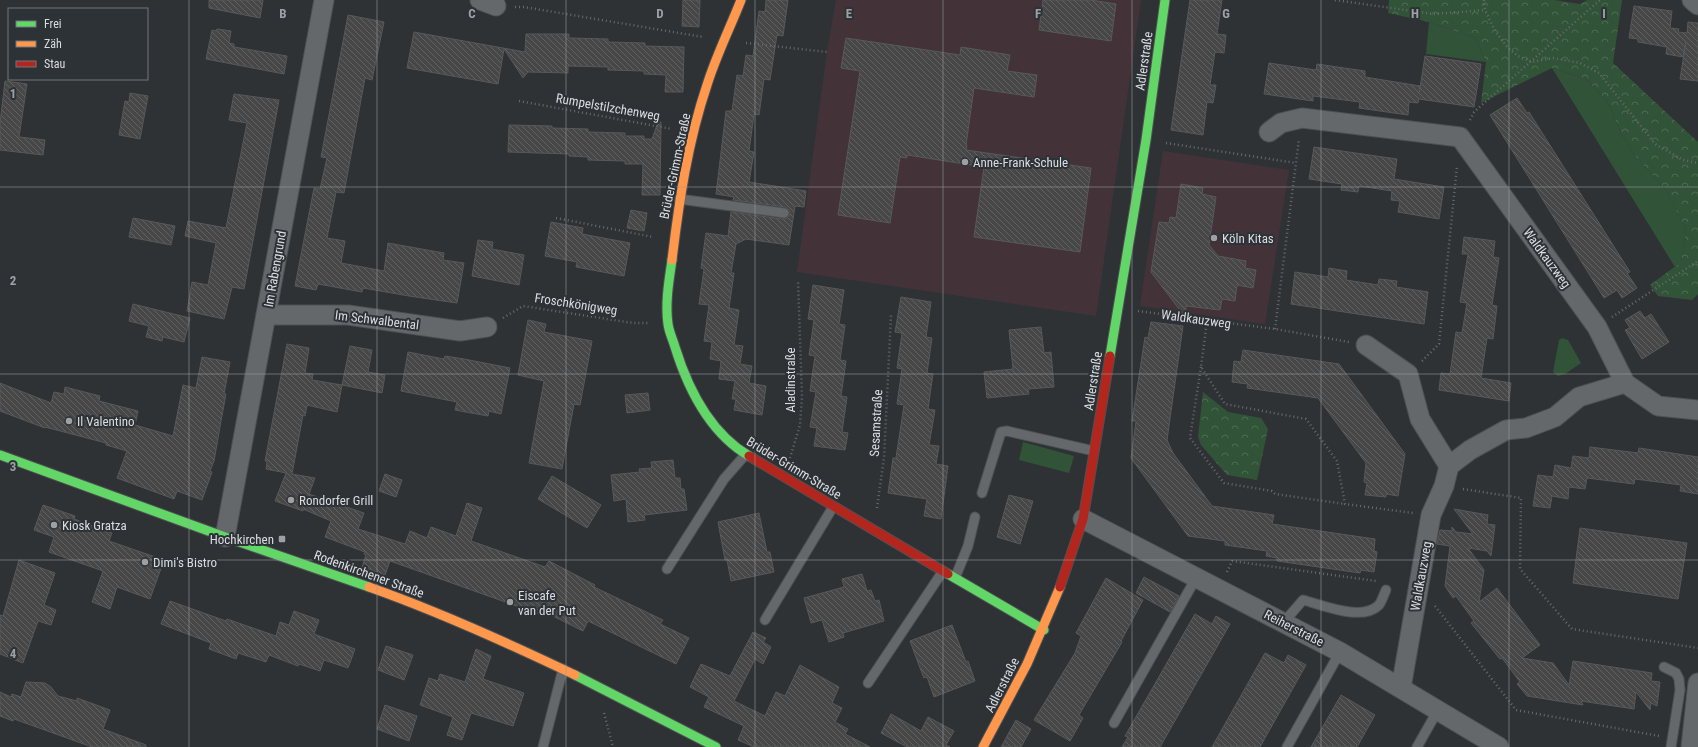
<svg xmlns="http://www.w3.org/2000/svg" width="1698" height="747" font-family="'Roboto Condensed',sans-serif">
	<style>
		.education { fill: #433338 }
		.grass { fill: #315338 }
		.park { fill: url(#park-crowns) }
		.building { fill: url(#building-back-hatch); stroke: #575959 }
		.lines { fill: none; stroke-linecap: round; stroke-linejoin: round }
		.lane-casing { stroke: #4e5153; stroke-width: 11 }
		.street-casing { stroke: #4e5153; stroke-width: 21 }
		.fast-casing { stroke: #4e5153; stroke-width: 11 }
		.slow-casing { stroke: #4e5153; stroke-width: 11 }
		.jam-casing { stroke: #4e5153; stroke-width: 11 }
		.path { stroke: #686a6c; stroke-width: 2.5; stroke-dasharray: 1 3; stroke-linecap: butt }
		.lane { stroke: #65686a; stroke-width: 9 }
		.street { stroke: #65686a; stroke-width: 19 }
		.fast { stroke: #63d668; stroke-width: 9 }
		.slow { stroke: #ff974d; stroke-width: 9 }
		.jam { stroke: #b3261e; stroke-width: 9 }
		.grid { fill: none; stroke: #9ea1a4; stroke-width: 1; stroke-opacity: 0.55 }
		.poi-dot { fill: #9ea1a4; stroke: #2d3237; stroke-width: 1.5 }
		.labels { text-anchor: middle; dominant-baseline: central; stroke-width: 4; stroke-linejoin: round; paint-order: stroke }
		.street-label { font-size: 13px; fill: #d9dde0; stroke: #2d3237 }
		.poi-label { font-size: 13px; fill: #d9dde0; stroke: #2d3237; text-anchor: start }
		.grid-label { font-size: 13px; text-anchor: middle; font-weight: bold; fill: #9ea1a4; stroke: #2d3237; stroke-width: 4; stroke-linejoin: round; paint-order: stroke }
	</style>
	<defs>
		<pattern id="park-crowns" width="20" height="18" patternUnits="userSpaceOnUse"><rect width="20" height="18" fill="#315338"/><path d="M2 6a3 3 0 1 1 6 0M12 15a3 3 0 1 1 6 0" fill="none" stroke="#4e6b54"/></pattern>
		<pattern id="building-back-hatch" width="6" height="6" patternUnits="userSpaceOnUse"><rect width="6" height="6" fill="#474747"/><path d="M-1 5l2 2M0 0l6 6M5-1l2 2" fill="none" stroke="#616161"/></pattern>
	</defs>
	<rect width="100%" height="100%" fill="#2f3235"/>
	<g class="education">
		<path d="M836 0H1141L1096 316 797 272 827 52Z"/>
		<path d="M1163 151 1289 170 1265 324 1140 306Z"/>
	</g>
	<g class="grass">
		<path d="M1429 22 1475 38 1486 62 1426 54Z"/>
		<path d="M1552 68 1586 79 1607 101 1623 137 1637 158 1666 190 1686 229 1681 263 1675 267Z"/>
		<path d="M1562 338 1568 340 1581 363 1565 374 1558 376 1553 372 1559 340Z"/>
		<path d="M1023 442 1074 456 1069 473 1019 460Z"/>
	</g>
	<g class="park">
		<path d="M1389 0H1554L1580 4 1587 0H1622L1613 63 1698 142V294L1692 300 1658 296 1650 285 1681 262 1686 229 1666 190 1637 158 1623 137 1607 101 1586 79 1552 68 1481 103 1486 62 1475 38 1429 22 1388 13Z"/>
		<path d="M1203 392 1228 412 1261 418 1268 429 1257 480 1227 475 1201 445 1198 437Z"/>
	</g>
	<g class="building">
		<path d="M209 0H263L260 18 209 8Z"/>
		<path d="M683 0H700L699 27 682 26Z"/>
		<path d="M766 0H788L783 36 777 35 770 80 764 79 759 115 754 114 749 151 754 152 749 182 806 191 804 207 795 206 789 245 746 239 736 244 731 273H734L729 308 739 310 734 345 743 346 740 364 752 366 749 383 766 386 762 415 734 410 736 399H732L735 381 719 379 721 361 710 359 712 342 704 341 709 305 699 304 704 269 701 268 706 233 728 236 731 212 783 219 787 218 790 214 789 210 785 207 733 200 734 197 716 194 726 111H732L737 75 743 76 746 55 753 56 759 11 765 12Z"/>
		<path d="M1043 0H1091L1116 4 1111 41 1039 30Z"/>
		<path d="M1190 0H1222L1217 34 1226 35 1224 53 1215 52 1210 85H1216L1213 103 1207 102 1203 135 1171 130Z"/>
		<path d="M1634 6 1672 11 1670 28 1679 29 1678 32 1687 33 1688 22 1698 23V81L1680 79 1686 42 1683 57 1666 54 1667 47 1638 42V39L1629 38Z"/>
		<path d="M348 15 384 22 372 80 365 78 344 193 336 192 327 238 345 241 341 263 384 271 388 243 444 253 443 260 464 263 457 303 409 296 363 288 362 292 318 284 316 290 295 286 314 188 320 189 327 158 321 157Z"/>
		<path d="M217 29 231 31 229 43 234 44V47L287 56 284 74 206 59 212 30 216 31Z"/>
		<path d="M414 32 525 52 526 34H569V38L608 39V42L645 43V46L684 47 683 92H665L666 75 644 74V71L608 70V67L568 66V73L528 72 523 78 504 49 498 84 407 68Z"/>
		<path d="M846 38 960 55 961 47 1010 55 1007 71 1037 75 1034 97 974 88 966 145H967L966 150 1091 168 1080 252 974 237 984 167 907 155V158L900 157 890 223 838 215 860 71 841 68Z"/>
		<path d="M1425 56 1481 64 1474 107 1419 99 1418 103 1409 102 1408 115 1359 108 1360 102 1313 96V101L1264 94 1269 63 1316 70 1317 64 1365 71V77L1420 86 1419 94Z"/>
		<path d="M5 81 27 84 19 137 45 140 43 155 0 150V123Z"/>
		<path d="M130 93 148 96 140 139 119 135 125 101 129 102Z"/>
		<path d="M234 94 279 100 244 289 232 287 224 319 187 311 192 282 208 285 216 243 185 236 188 221 226 228 247 123 229 120Z"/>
		<path d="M1517 98 1527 113 1529 112 1630 272 1627 273 1637 288 1622 298 1617 290 1604 298 1490 115Z"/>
		<path d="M658 122H661L660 195H642L643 164H625V161L588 160V157L569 156V154L508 152 509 125 552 126V128L588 129V132L625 133V136H644V139H652Z"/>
		<path d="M1314 147 1397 159 1394 179 1444 187 1439 219 1398 212 1400 201 1391 200 1392 191 1359 186 1358 192 1341 190 1342 184 1309 179Z"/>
		<path d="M1181 184 1203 188 1202 194 1216 197 1209 245 1218 256 1246 261 1245 268 1256 270 1253 288 1237 285 1235 301 1222 299 1220 310 1186 306 1185 317 1151 272 1159 222 1169 223 1170 217 1176 218Z"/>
		<path d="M631 210 647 213 644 231 627 228Z"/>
		<path d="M133 218 175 226 171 245 129 237Z"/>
		<path d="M551 222 583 228 582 234 630 243 624 276 576 267 577 262 545 256Z"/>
		<path d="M1464 237 1495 241 1493 257 1499 258 1492 305 1497 306 1493 339 1487 338 1481 378 1511 383 1509 401 1439 390 1441 373 1450 374 1456 332 1462 333 1467 303 1460 302 1468 254H1462Z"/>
		<path d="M478 240 493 242 492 249 524 255 519 285 472 276Z"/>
		<path d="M1329 268 1347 271 1346 280 1378 285 1379 279 1397 281 1396 287 1428 292 1424 324 1291 304 1295 272 1328 277Z"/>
		<path d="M813 285 844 290 839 324 845 325 840 360 846 361 841 396 847 397 842 432 848 433 845 450 814 446 817 428 810 427 816 392 810 391 815 356 809 355 814 320 808 319Z"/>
		<path d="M901 297 931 302 926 337 932 338 927 373 933 374 928 409 935 410 929 445 939 446 936 464 948 466 941 519 924 516 927 499 888 493 893 458H896L904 405 897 404 902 369 897 368 902 333 895 332Z"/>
		<path d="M133 304 190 318 184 342 163 337 162 341 146 337 149 326 129 321Z"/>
		<path d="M1640 311 1645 318 1651 314 1669 342 1642 359 1625 330 1630 328 1625 320Z"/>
		<path d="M528 320 546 324 544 332 592 341 580 405 574 404 562 469 529 463 544 381 518 375Z"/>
		<path d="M1151 322 1183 326 1167 440 1173 453 1212 506 1274 515 1272 524 1375 539 1374 551 1377 552 1374 572 1361 570 1360 573 1277 561V558L1266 556 1267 551 1225 545V541L1188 536 1131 458 1136 421H1132L1145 337 1148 338Z"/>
		<path d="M1041 327 1044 353 1051 352 1054 387 1028 389 1029 394 987 398 984 372 1013 369 1009 330Z"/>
		<path d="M287 344 309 348 305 373 313 374 312 380 342 385 337 412 307 405 305 416 303 415 292 474 315 478 309 494 364 513 358 529 405 544 410 531 427 538 431 527 456 536 467 503 482 508 471 541 545 567 549 561 595 585 594 587 663 620 660 624 689 638 676 664 588 621 583 631 541 610 539 614 390 561 385 575 362 567 366 555 364 554 365 552 325 537 331 521 303 509V511L275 501 286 473 266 469 267 461H265Z"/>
		<path d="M350 346 372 350 368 372 385 375 382 393 342 385Z"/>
		<path d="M1243 350 1339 364 1405 454 1398 496 1386 494V497L1365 495 1367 483 1364 482 1366 463 1318 398 1247 388 1248 384 1232 382 1234 361 1241 362Z"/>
		<path d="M408 352 444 359 445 356 464 359 510 368 501 414 489 411 488 416 455 410 457 402 401 391Z"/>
		<path d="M202 357 230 362 224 394H226L221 421 214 461 210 471 212 472 202 500 177 491 174 499 117 478 127 451 106 445V443L45 427V428L0 411V383L51 403 54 392 64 394 65 387 100 396 99 401 138 411 135 425 173 436 183 385 196 388Z"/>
		<path d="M648 393 650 410 627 413 625 395Z"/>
		<path d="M1590 447 1638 453 1639 448 1698 457V494L1680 491 1681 485 1666 483 1635 479 1634 484 1587 478 1585 489 1569 487 1568 499 1552 496 1550 508 1533 506 1538 475 1553 477 1555 465 1571 468 1573 456 1589 458Z"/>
		<path d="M673 460 675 478H680L681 489H684L687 510 644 515 645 520 628 522 626 499 614 501 611 475 640 472 639 469 652 468 651 462Z"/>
		<path d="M385 474 402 480 396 497 379 491Z"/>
		<path d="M552 476 601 505 587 528 538 499Z"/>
		<path d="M1009 495 1033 501 1020 544 997 537Z"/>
		<path d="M43 505 75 516 74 519 112 533 109 541 164 560 150 599 117 587 110 609 92 602 103 571 49 552 54 537 34 530Z"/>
		<path d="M1454 509 1488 515 1487 524 1495 525 1491 556 1487 551 1468 548 1484 570 1479 602 1497 588 1540 645 1522 658 1553 663 1569 685 1573 661 1652 673 1651 681 1660 682 1657 706 1651 703 1650 710 1636 692 1634 709 1581 701 1583 705 1527 696 1517 684 1520 682 1502 658 1500 659 1471 623 1474 621 1456 596 1453 598 1445 586 1450 546 1437 544 1440 530 1452 531V527L1456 532 1473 534Z"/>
		<path d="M759 513 767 552H770L774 572 731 581 727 560H725L718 522Z"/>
		<path d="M1580 528 1687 543 1678 599 1573 583Z"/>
		<path d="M19 560 55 573 44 605 56 610 51 625 38 621 23 663 0 654V615L3 616Z"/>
		<path d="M862 574 867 591 871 590 875 601 879 600 884 621 843 633 844 637 829 642 822 620 811 623 804 598 844 587 842 579Z"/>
		<path d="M1144 577 1179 596 1170 612 1136 593Z"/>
		<path d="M1106 578 1143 600 1121 641 1122 642 1079 715 1083 718 1070 741 1034 720 1075 653 1081 636 1076 633Z"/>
		<path d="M170 601 226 621 227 619 276 636 280 622 289 625 294 611 319 620 314 634 355 649 348 668 324 660 320 671 299 664 298 666 269 655 266 662 238 653 236 659 209 649 211 643 161 624Z"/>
		<path d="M1195 614 1212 624 1216 616 1230 624 1160 747H1122L1128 737 1125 736Z"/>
		<path d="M952 625 966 662 968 661 975 681 934 697 927 677 924 678 920 668 910 641Z"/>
		<path d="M753 632 766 638 763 642 771 647 763 664 755 659 734 701 765 716 776 692 785 696 800 665 839 687 832 703 842 708 835 722 848 729 845 734 870 747H754L738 740 744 726 704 707 709 697 690 687 701 664 730 676Z"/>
		<path d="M386 646 413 655 404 680 378 670Z"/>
		<path d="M476 649 491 656 483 679 524 693 513 726 471 713 462 740 447 735 453 717 420 705 429 678 438 681 440 674 465 682Z"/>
		<path d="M1265 653 1284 663 1288 655 1306 665 1260 747H1212Z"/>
		<path d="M26 682 45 683 51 687 58 696 77 701V698L110 710 103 729 146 745V747H92L14 719 13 721 0 716V692L11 697 12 694 21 697Z"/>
		<path d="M1341 695 1375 715 1357 747H1311Z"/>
		<path d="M385 705 417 716 409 741 377 729Z"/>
		<path d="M891 714 921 731 928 717 954 731 946 745 950 747H907L881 733Z"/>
		<path d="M1016 720 1031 729 1021 747H1001Z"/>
	</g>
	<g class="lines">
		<defs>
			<g id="lane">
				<path d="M679 199 784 213"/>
				<path d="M982 493 1001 432 1007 431 1094 451"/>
				<path d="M667 569 724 479 746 454"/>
				<path d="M955 578 968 546 975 517"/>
				<path d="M765 620 833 507"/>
				<path d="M1283 623 1303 600C1323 605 1362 622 1379 605 1382 601 1384 594 1386 590"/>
				<path d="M1664 667 1676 673 1679 679 1680 690 1671 747"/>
				<path d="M868 683 943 571"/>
				<path d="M1114 723 1196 578"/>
				<path d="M543 747 563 669"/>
				<path d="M1287 747 1340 652"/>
				<path d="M1417 747 1438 710"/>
			</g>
			<g id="street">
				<path d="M480 0 496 6"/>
				<path d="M1692 0 1698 5"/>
				<path d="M1269 132 1281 123 1302 118 1460 137 1597 327 1625 383 1658 406 1698 410"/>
				<path d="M267 315H348L460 331 487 327"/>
				<path d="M1366 345 1408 374 1420 419 1449 466"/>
				<path d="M1083 519 1340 652 1499 747"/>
				<path d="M225 537 324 0"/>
				<path d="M1401 688 1431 515 1444 486 1449 466 1470 450 1506 430 1526 428 1555 417 1579 397 1625 383"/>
				<path d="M1691 747 1698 683"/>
			</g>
			<g id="fast">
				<path d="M672 260C669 280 665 303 668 324 669 332 673 340 675 347 688 389 710 433 749 456"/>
				<path d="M1110 356 1146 140 1165 0"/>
				<path d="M0 455 225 537 369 587"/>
				<path d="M948 574 1044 630"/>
				<path d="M575 675 716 747"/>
			</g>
			<g id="slow">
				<path d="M672 260C679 201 688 141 707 85 716 56 730 28 741 0"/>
				<path d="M369 587C440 612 508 643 575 675"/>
				<path d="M983 747 1027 664 1060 587"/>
			</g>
			<g id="jam">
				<path d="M749 456 948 574"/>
				<path d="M1060 587 1083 519 1110 356"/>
			</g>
		</defs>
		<use href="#lane" class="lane-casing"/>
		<use href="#street" class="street-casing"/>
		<use href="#fast" class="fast-casing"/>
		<use href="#slow" class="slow-casing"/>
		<use href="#jam" class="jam-casing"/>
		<g class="path">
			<path d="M1335 0 1433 14 1485 10"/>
			<path d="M1484 0 1485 10 1495 31 1508 48 1518 56 1532 62 1553 58 1580 63 1599 73 1655 144 1683 160 1698 163"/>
			<path d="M515 7H524L703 37"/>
			<path d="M746 43 827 52"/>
			<path d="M519 101 672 129"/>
			<path d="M1470 120 1474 112 1600 0"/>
			<path d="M1166 143 1296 163"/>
			<path d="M556 218 653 237"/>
			<path d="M1138 311 1275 329 1349 342"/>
			<path d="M1612 317 1698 261"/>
			<path d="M503 318 523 306 633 323H648"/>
			<path d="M1207 321 1201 367 1225 404 1306 419 1337 461 1345 504 1413 513"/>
			<path d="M1275 329 1299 139"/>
			<path d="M1422 361 1439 344 1457 166"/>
			<path d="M1201 367 1190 438 1224 483 1272 491 1275 494 1345 504"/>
			<path d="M790 458 800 425 802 397 798 280"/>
			<path d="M1463 489 1521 498 1520 569 1572 629 1698 648"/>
			<path d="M877 508 884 458 891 315"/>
			<path d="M1227 572 1232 561 1376 581"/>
			<path d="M1435 606 1516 710 1659 736"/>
			<path d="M604 713 613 747"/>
		</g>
		<use href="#lane" class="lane"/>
		<use href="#street" class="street"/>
		<use href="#fast" class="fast"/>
		<use href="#slow" class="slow"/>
		<use href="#jam" class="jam"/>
	</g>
	<path class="grid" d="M189 0V747M377 0V747M566 0V747M755 0V747M943 0V747M1132 0V747M1321 0V747M1509 0V747M0 187H1698M0 374H1698M0 560H1698"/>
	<g class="poi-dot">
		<circle cx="965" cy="162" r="4"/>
		<circle cx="1214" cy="238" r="4"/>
		<circle cx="69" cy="421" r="4"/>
		<circle cx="291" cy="500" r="4"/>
		<circle cx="54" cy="525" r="4"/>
		<rect x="278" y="535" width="8" height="8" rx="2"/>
		<circle cx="145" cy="562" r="4"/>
		<circle cx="510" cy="602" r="4"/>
	</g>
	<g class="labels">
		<g class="street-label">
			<text transform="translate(1144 61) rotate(-82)">Adlerstraße</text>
			<text transform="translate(608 107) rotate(10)">Rumpelstilzchenweg</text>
			<text transform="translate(675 166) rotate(-78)">Brüder-Grimm-Straße</text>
			<text transform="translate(1547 258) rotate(54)">Waldkauzweg</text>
			<text transform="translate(275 269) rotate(-80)">Im Rabengrund</text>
			<text transform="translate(576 304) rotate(9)">Froschkönigweg</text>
			<text transform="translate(1196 319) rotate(8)">Waldkauzweg</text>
			<text transform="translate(377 320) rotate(7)">Im Schwalbental</text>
			<text transform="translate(790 380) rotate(-90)">Aladinstraße</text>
			<text transform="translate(1093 381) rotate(-81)">Adlerstraße</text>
			<text transform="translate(876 423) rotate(-87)">Sesamstraße</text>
			<text transform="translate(794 468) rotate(31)">Brüder-Grimm-Straße</text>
			<text transform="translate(369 574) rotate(20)">Rodenkirchener Straße</text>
			<text transform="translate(1421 576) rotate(-80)">Waldkauzweg</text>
			<text transform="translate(1294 628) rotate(27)">Reiherstraße</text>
			<text transform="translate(1002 685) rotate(-63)">Adlerstraße</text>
		</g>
		<g class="poi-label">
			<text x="973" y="162">Anne-Frank-Schule</text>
			<text x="1222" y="238">Köln Kitas</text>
			<text x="77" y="421">Il Valentino</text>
			<text x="299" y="500">Rondorfer Grill</text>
			<text x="62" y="525">Kiosk Gratza</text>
			<text x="274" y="539" text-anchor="end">Hochkirchen</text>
			<text x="153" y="562">Dimi's Bistro</text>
			<text x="518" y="595">Eiscafe<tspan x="518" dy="15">van der Put</tspan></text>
		</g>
	</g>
	<g class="grid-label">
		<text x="283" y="18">B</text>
		<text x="472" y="18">C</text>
		<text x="660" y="18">D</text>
		<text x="849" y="18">E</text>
		<text x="1038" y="18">F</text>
		<text x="1226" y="18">G</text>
		<text x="1415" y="18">H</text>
		<text x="1604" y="18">I</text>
		<text x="13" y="98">1</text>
		<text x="13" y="285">2</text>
		<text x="13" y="471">3</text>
		<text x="13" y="658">4</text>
	</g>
	<rect x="8" y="8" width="140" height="72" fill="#2d3237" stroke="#72767b"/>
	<rect x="16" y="21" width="20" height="6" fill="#63d668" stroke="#72767b"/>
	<text x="44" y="28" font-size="12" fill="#d9dde0">Frei</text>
	<rect x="16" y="41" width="20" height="6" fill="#ff974d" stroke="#72767b"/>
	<text x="44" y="48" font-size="12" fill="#d9dde0">Zäh</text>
	<rect x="16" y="61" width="20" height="6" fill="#b3261e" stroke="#72767b"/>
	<text x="44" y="68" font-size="12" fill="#d9dde0">Stau</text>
</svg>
